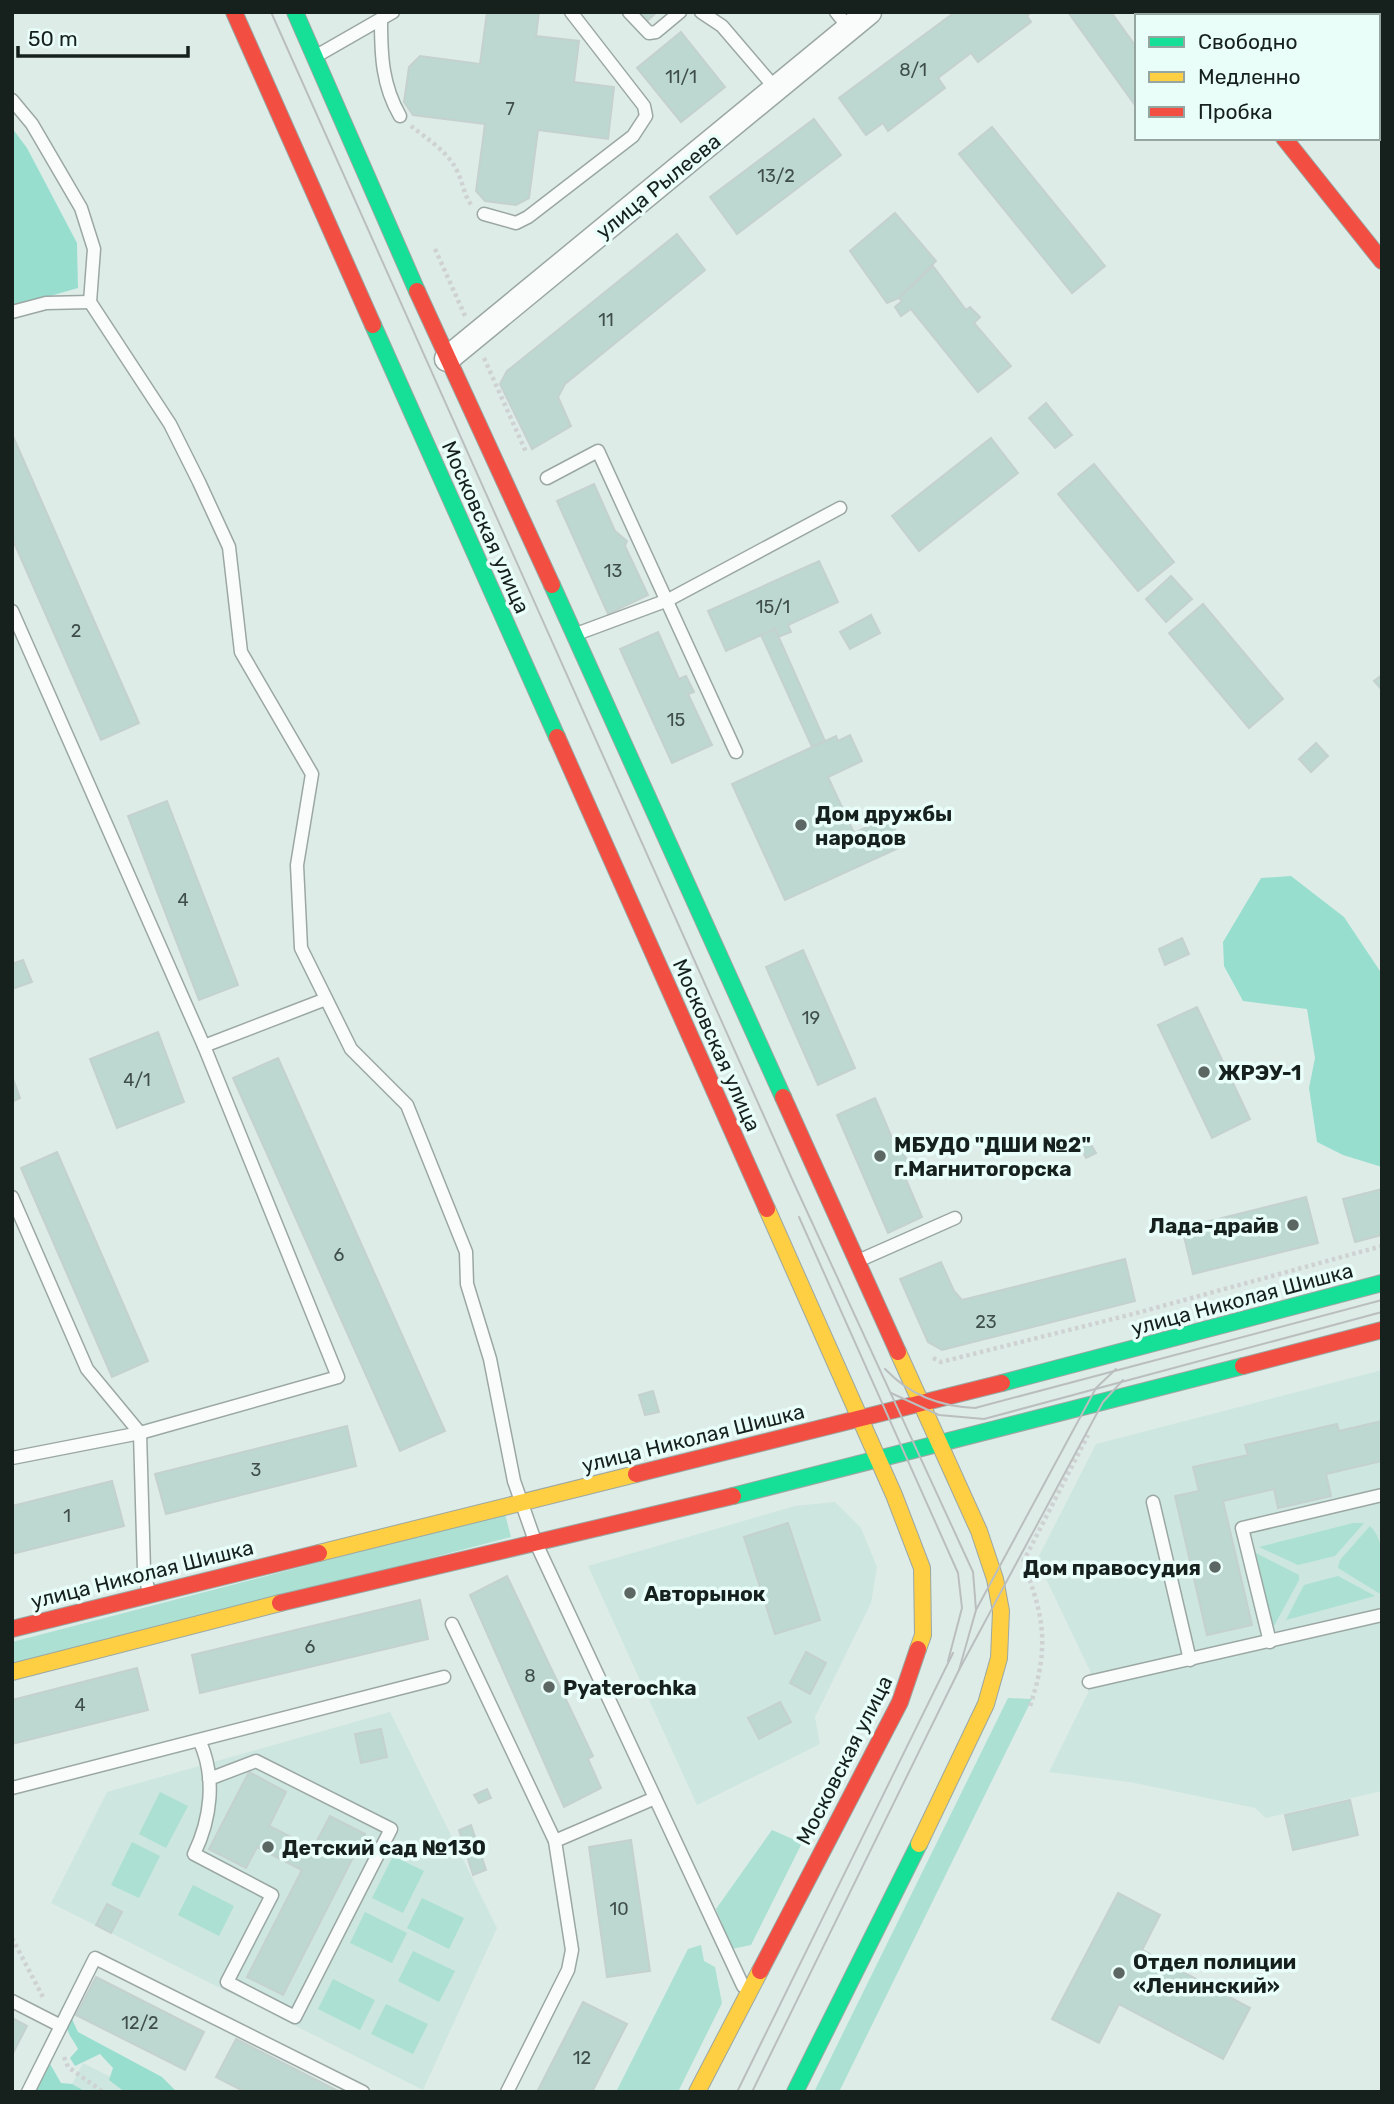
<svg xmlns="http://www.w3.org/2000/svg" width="1394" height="2104" font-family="Rubik,sans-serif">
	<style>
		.built { fill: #cde6df }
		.green { fill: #abe0d3 }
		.forest { fill: #98decf }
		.building { fill: #bcd8d1; stroke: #c5d1ce; stroke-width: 2 }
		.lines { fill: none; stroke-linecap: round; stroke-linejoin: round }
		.lane-casing { stroke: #9ba7a3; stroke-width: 15 }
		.street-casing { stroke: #9ba7a3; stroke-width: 27 }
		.fast-casing { stroke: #9ba7a3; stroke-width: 18 }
		.slow-casing { stroke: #9ba7a3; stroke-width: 18 }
		.jam-casing { stroke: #9ba7a3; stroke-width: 18 }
		.path { stroke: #cfd2d2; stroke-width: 4.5; stroke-dasharray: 3.5 3.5; stroke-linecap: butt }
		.lane { stroke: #fafcfc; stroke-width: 12 }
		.street { stroke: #fafcfc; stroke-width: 24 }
		.fast { stroke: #16e098; stroke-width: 16 }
		.slow { stroke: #ffcf43; stroke-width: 16 }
		.jam { stroke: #f24e42; stroke-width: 16 }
		.tram { stroke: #bbbebe; stroke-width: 2 }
		.poi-dot { fill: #5c6764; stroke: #e9fef8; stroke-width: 2.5 }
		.labels { text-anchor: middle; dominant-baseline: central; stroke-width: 7; stroke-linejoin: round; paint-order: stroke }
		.number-label { font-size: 18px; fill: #404e4a }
		.street-label { font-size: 21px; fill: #16201d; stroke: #e9fef8 }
		.poi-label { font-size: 21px; font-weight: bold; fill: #16201d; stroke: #e9fef8; text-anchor: start }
	</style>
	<rect width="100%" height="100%" fill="#deece8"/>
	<g class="built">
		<path d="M1382 1370V1791L1266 1818 1255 1808 1130 1782 1049 1772 1088 1693 1090 1671 1037 1560 1096 1444Z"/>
		<path d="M835 1502 861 1528 877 1567 871 1603 815 1717 820 1744 697 1805 588 1566 795 1506Z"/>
		<path d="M390 1712 497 1928 423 2090 51 1903 107 1792Z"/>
		<path d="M83 2063 140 2092H68Z"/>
	</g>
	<g class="green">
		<path d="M505 1514 511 1537 12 1667V1642Z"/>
		<path d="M1353 1523H1364L1335 1556 1298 1565 1259 1547Z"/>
		<path d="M1370 1526C1387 1542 1382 1574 1382 1595L1338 1568 1340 1560Z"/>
		<path d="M1254 1552 1299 1575V1580L1274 1626 1270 1624Z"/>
		<path d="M1338 1576 1375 1596 1286 1620 1304 1585Z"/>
		<path d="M1008 1698 1032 1699 839 2092H814Z"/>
		<path d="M160 1792 188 1806 166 1848 139 1834Z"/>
		<path d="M772 1830 802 1843 751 1945 732 1949 716 1909Z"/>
		<path d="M132 1842 160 1856 139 1898 111 1885Z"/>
		<path d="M393 1856 424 1871 403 1913 372 1898Z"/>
		<path d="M193 1885 234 1906 219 1936 178 1915Z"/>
		<path d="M422 1898 464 1918 449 1949 407 1928Z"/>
		<path d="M365 1912 407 1933 392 1963 350 1943Z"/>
		<path d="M701 1945 704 1961 715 1967 722 2003 678 2092H616L688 1949Z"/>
		<path d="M413 1951 455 1971 439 2002 398 1981Z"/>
		<path d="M333 1979 375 2000 360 2030 318 2009Z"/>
		<path d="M386 2004 428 2024 413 2054 371 2034Z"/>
	</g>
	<g class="forest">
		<path d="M12 128 27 148 77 243 78 288 12 307Z"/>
		<path d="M1291 876 1344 917 1382 974V1167L1343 1155 1317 1142 1309 1088 1315 1058 1307 1009 1243 1001 1224 966 1223 942 1261 878Z"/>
		<path d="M71 2017 78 2032 162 2077 177 2092H125L109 2080 113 2068 100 2054 75 2066 70 2058 78 2049C71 2035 63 2032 71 2017Z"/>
		<path d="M49 2062 61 2083 72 2084 86 2092H34Z"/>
	</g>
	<g class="building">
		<path d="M487 12H539L536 36 579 41 574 82 614 87 608 139 538 130 529 198 516 205 485 201 476 191 485 124 413 115 404 102 409 67 420 56 480 64Z"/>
		<path d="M639 12H657L647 21Z"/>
		<path d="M955 12H1031L1027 16 1031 22 978 62 971 53 938 78 945 88 888 131 883 123 866 135 839 98Z"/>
		<path d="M1068 12H1111L1137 48V108Z"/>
		<path d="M681 32 725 87 681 122 637 68Z"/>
		<path d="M814 119 841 155 737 234 710 197Z"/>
		<path d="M992 127 1105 266 1072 293 959 154Z"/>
		<path d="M895 213 936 261 899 298 887 303 850 251Z"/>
		<path d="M677 234 705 270 565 384 558 397 571 426 532 449 500 384 507 371Z"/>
		<path d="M933 266 966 310 970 307 980 317 974 323 1011 366 978 392 911 309 901 316 895 307 902 301 899 298Z"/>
		<path d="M1046 403 1072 435 1055 448 1029 418Z"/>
		<path d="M12 434 139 723 101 740 12 538Z"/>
		<path d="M991 438 1018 473 919 551 892 516Z"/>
		<path d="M1094 464 1174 562 1138 591 1058 494Z"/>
		<path d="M594 484 615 531 627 541 625 546 648 595 608 614 557 501Z"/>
		<path d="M819 561 838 602 788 625 791 632 778 637 775 629 726 651 708 611Z"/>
		<path d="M1171 576 1192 599 1166 622 1146 599Z"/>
		<path d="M1203 604 1283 699 1249 728 1169 633Z"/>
		<path d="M871 615 880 633 850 649 840 632Z"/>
		<path d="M775 629 825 741 812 747 761 635Z"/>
		<path d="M658 632 679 679 686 676 694 692 688 694 712 745 672 763 620 649Z"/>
		<path d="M1382 675V690L1374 681Z"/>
		<path d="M850 735 862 761 828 777 854 833 889 817 903 846 785 900 732 784 836 736 838 741Z"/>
		<path d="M1316 743 1328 756 1311 772 1299 759Z"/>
		<path d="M167 801 238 985 199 1000 128 816Z"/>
		<path d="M1182 938 1189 954 1165 965 1159 949Z"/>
		<path d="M803 950 855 1068 818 1085 766 967Z"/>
		<path d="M23 960 32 982 12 989V964Z"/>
		<path d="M1197 1007 1250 1119 1212 1138 1158 1025Z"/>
		<path d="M158 1032 184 1102 117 1128 90 1059Z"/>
		<path d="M278 1058 445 1431 400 1451 233 1078Z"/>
		<path d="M12 1076 20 1098 12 1102Z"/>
		<path d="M875 1098 895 1145 899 1143 910 1167 902 1170 922 1217 888 1233 837 1115Z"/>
		<path d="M1087 1138 1096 1153 1086 1158 1078 1143Z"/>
		<path d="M57 1152 148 1361 112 1377 21 1168Z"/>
		<path d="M1382 1189V1235L1355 1242 1343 1199Z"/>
		<path d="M1306 1197 1318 1243 1193 1274 1182 1228Z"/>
		<path d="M1125 1259 1135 1301 942 1350 928 1342 900 1279 941 1262 954 1291 962 1300Z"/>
		<path d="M653 1391 659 1412 645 1415 639 1395Z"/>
		<path d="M1382 1421V1461L1326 1474 1331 1496 1278 1508 1274 1489 1223 1501 1252 1625 1207 1635 1175 1496 1199 1491 1193 1467 1248 1455 1245 1445 1337 1424 1339 1431Z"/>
		<path d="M347 1426 356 1466 166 1514 155 1474Z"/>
		<path d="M112 1481 124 1526 12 1554V1506Z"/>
		<path d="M788 1523 820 1620 775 1634 744 1537Z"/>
		<path d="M507 1576 593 1756 588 1759 601 1788 564 1807 470 1595Z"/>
		<path d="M420 1600 428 1639 200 1693 192 1655Z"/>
		<path d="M806 1652 826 1663 810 1694 790 1683Z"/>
		<path d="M137 1668 148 1710 12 1744V1700Z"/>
		<path d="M780 1702 791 1722 759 1739 748 1718Z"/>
		<path d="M381 1729 387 1757 361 1763 355 1734Z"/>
		<path d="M249 1772 286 1792 269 1826 313 1848 330 1816 365 1834 283 1995 247 1977 302 1870 257 1847 246 1868 209 1849Z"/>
		<path d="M487 1789 491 1798 479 1803 474 1795Z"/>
		<path d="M1350 1800 1358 1835 1293 1850 1285 1815Z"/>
		<path d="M471 1825 486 1870 473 1875 459 1830Z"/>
		<path d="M631 1840 650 1971 607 1977 589 1847Z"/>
		<path d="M1118 1893 1160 1915 1142 1950 1250 2008 1223 2059 1119 2004 1099 2043 1052 2019Z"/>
		<path d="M107 1904 122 1912 111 1933 96 1925Z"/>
		<path d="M96 1977 204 2032 185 2070 76 2015Z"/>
		<path d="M583 2002 627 2024 592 2092H537Z"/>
		<path d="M12 2018 27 2026 12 2055Z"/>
		<path d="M236 2039 340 2092H245L216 2077Z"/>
	</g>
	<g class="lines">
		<defs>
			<g id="lane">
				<path d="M629 12 649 33 656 32 680 12"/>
				<path d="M701 12 722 26 776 89"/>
				<path d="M836 12 849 28"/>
				<path d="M1377 12 1382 18"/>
				<path d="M1338 16 1343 12"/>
				<path d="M381 20C381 55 382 85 400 116"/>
				<path d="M318 55 393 12"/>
				<path d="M1378 97 1382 101"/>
				<path d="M12 100 32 124 81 208 94 249 90 302 170 424 199 482 229 547 241 652 312 774 297 865 301 948 351 1049 407 1105 466 1252 467 1284 490 1359 514 1481 535 1541 743 1986"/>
				<path d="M484 214 516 223 528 217 633 136 646 116 644 106 571 12"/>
				<path d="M12 312 46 303 90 302"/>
				<path d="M547 478 598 451 736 752"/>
				<path d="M12 611 204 1046 338 1377 140 1433 12 1458"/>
				<path d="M579 633 668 600 840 508"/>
				<path d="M204 1046 326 999"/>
				<path d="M12 1197 87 1369 140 1433 144 1571 149 1593"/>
				<path d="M860 1260 955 1218"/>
				<path d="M1153 1502 1190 1660"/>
				<path d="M452 1624 555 1841"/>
				<path d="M1270 1642 1242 1528 1382 1495"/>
				<path d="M1089 1682 1382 1615"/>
				<path d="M200 1742C216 1778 211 1819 194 1854L272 1895 227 1982 295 2017 391 1829 256 1761 209 1779"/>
				<path d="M12 1788 444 1677"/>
				<path d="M12 2001 61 2026"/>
				<path d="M28 2092 95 1958 363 2092"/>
				<path d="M507 2092 568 1970 572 1950 555 1841 655 1798"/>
			</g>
			<path id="street" d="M447 359 869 12"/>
			<g id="fast">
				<path d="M295 12 417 291"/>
				<path d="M373 325 557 737"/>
				<path d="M552 585 783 1097"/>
				<path d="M1002 1383 1382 1283"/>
				<path d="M733 1496 1243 1366"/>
				<path d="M795 2092 919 1844"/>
			</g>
			<g id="slow">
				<path d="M1191 12 1194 16"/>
				<path d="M767 1209 894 1495 922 1568 923 1635 918 1649"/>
				<path d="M898 1352 979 1531 995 1579 1001 1611 999 1658 986 1704 919 1844"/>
				<path d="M319 1553 636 1474"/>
				<path d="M12 1672 280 1603"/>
				<path d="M697 2092 760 1971"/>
			</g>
			<g id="jam">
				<path d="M234 12 373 325"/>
				<path d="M1284 138 1382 261"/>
				<path d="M417 291 552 585"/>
				<path d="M557 737 767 1209"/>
				<path d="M783 1097 898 1352"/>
				<path d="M1243 1366 1382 1330"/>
				<path d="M636 1474 1002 1383"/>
				<path d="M280 1603 733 1496"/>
				<path d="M12 1629 319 1553"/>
				<path d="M760 1971 900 1702 918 1649"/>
			</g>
		</defs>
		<use href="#lane" class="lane-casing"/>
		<use href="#street" class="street-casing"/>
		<use href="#fast" class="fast-casing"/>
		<use href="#slow" class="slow-casing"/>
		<use href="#jam" class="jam-casing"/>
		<g class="path">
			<path d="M411 126C426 138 447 151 456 169 463 181 463 194 472 206"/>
			<path d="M435 249 466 318"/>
			<path d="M484 358 526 452"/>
			<path d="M933 1358 941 1362 1133 1314 1382 1246"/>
			<path d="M1023 1562 1088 1435"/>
			<path d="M1027 1573C1047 1625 1047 1656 1029 1709"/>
			<path d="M12 1938 44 1999"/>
			<path d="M64 2057 68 2067 103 2092"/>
		</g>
		<use href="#lane" class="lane"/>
		<use href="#street" class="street"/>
		<use href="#fast" class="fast"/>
		<use href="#slow" class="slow"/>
		<use href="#jam" class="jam"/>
		<g class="tram">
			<path d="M271 12 792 1179 973 1572 976 1610 959 1670"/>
			<path d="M799 1217 958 1573 962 1608 948 1661"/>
			<path d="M885 1369C910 1395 938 1406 975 1408L1382 1300"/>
			<path d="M891 1393 939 1415 984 1419 1382 1312"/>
			<path d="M976 1610 1096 1388 1116 1369"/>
			<path d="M737 2092 953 1653"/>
			<path d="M752 2092 959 1670 1103 1402 1123 1380"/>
		</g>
	</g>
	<g class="poi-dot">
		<circle cx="801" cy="825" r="7"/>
		<circle cx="1204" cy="1072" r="7"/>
		<circle cx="880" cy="1156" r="7"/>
		<circle cx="1293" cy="1225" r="7"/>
		<circle cx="1215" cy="1567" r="7"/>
		<circle cx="630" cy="1593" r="7"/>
		<circle cx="549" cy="1687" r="7"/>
		<circle cx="268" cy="1847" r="7"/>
		<circle cx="1119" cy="1973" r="7"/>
	</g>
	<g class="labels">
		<g class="number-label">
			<text x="913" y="70">8/1</text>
			<text x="681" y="77">11/1</text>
			<text x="510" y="109">7</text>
			<text x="776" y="176">13/2</text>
			<text x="606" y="320">11</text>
			<text x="613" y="571">13</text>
			<text x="773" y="607">15/1</text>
			<text x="76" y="631">2</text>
			<text x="676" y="720">15</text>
			<text x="183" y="900">4</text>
			<text x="811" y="1018">19</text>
			<text x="137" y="1080">4/1</text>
			<text x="339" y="1255">6</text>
			<text x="986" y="1322">23</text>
			<text x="256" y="1470">3</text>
			<text x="67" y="1516">1</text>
			<text x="310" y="1647">6</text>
			<text x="530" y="1676">8</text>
			<text x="80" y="1705">4</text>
			<text x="619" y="1909">10</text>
			<text x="140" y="2023">12/2</text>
			<text x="582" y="2058">12</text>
		</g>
		<g class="street-label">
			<text transform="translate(658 186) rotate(-39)">улица Рылеева</text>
			<text transform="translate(486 527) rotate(66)">Московская улица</text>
			<text transform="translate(717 1045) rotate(66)">Московская улица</text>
			<text transform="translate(1242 1299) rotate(-15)">улица Николая Шишка</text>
			<text transform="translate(693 1438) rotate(-14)">улица Николая Шишка</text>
			<text transform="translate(142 1574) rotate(-14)">улица Николая Шишка</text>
			<text transform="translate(844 1760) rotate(-63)">Московская улица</text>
		</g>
		<g class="poi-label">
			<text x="815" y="813">Дом дружбы<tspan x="815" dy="24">народов</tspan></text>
			<text x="1218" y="1072">ЖРЭУ-1</text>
			<text x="894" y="1144">МБУДО "ДШИ №2"<tspan x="894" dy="24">г.Магнитогорска</tspan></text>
			<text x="1279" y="1225" text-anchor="end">Лада-драйв</text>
			<text x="1201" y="1567" text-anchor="end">Дом правосудия</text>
			<text x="644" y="1593">Авторынок</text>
			<text x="563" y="1687">Pyaterochka</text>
			<text x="282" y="1847">Детский сад №130</text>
			<text x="1133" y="1961">Отдел полиции<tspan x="1133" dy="24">«Ленинский»</tspan></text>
		</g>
	</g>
	<rect width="1394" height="2104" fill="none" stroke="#16201d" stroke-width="28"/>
	<rect x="1135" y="14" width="245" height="126" fill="#e9fef8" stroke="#95a5a0" stroke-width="2"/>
	<rect x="1149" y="37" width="35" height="10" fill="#16e098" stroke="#95a5a0" stroke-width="2"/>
	<text x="1198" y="49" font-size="21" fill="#16201d">Свободно</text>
	<rect x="1149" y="72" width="35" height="10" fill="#ffcf43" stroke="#95a5a0" stroke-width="2"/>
	<text x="1198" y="84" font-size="21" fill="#16201d">Медленно</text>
	<rect x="1149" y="107" width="35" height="10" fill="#f24e42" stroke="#95a5a0" stroke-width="2"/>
	<text x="1198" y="119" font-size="21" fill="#16201d">Пробка</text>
	<path d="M18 46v10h170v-10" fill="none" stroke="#16201d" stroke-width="3.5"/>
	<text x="28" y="46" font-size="21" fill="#16201d" stroke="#e9fef8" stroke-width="5" paint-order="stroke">50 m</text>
</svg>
